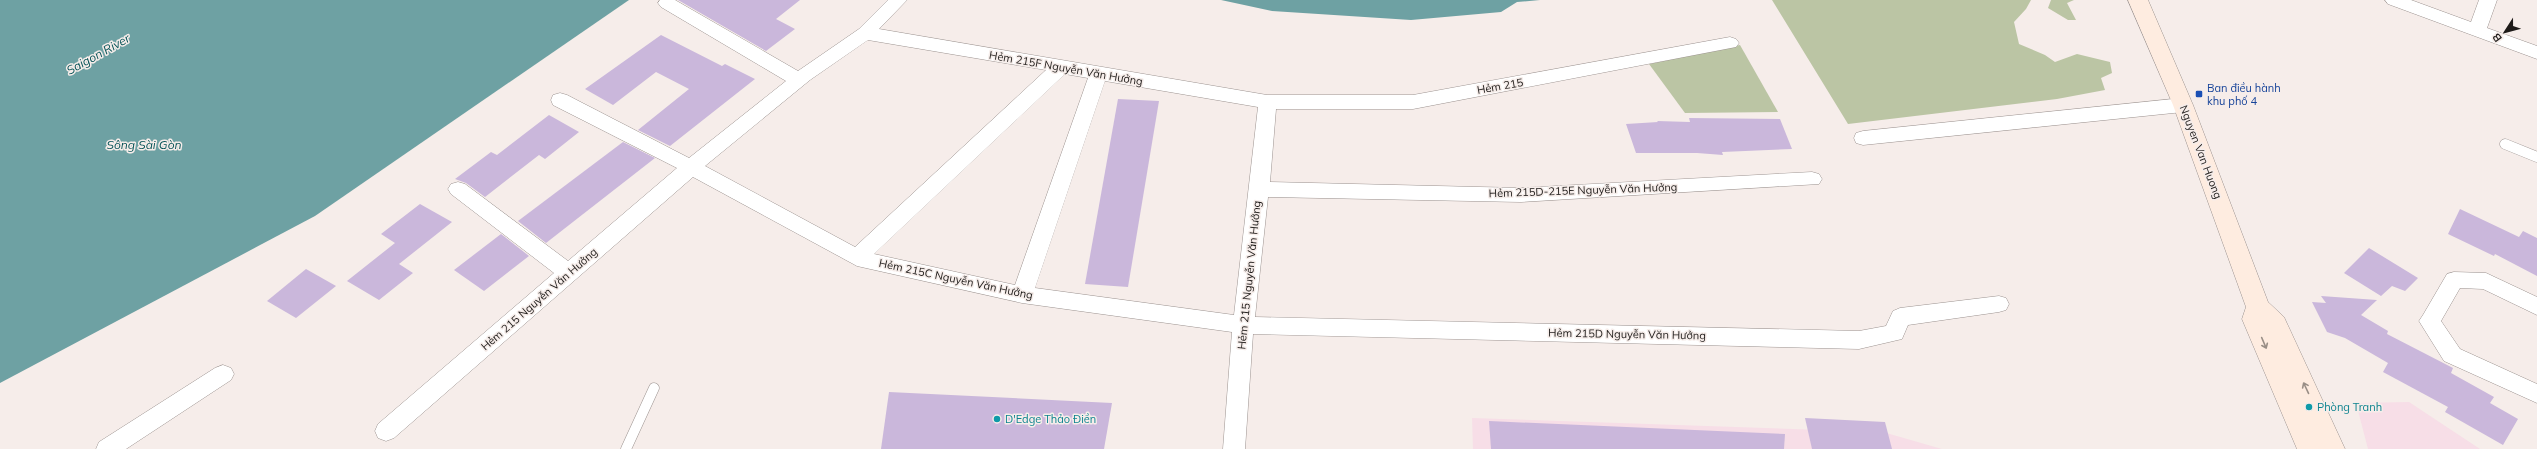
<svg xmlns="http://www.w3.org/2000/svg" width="2537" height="449" font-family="Mulish,sans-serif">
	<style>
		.education { fill: #f7dee7 }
		.green { fill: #bbc5a4 }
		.water { fill: #6ea1a3 }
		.building { fill: #cab7db }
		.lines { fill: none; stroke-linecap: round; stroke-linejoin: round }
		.service-casing { stroke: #9c9390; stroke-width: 11 }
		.minor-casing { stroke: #9c9390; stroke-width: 1 }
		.secondary-casing { stroke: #9c9390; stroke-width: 1 }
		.service { stroke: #fff; stroke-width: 10 }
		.minor { fill: #fff; fill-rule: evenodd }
		.secondary { fill: #feece0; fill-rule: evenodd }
		.oneway { stroke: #998e86 }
		.transit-dot { fill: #1a4fb4; stroke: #f6edea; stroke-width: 1.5 }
		.culture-dot { fill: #0f9aa8; stroke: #f6edea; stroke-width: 1.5 }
		.labels { text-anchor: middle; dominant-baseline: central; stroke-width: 3; stroke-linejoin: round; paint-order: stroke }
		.street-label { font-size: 11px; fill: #1e1b19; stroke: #f6edea }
		.transit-label { font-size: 11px; fill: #164399; stroke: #f6edea; text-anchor: start }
		.culture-label { font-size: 11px; fill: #0d838f; stroke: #f6edea; text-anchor: start }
		.water-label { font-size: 12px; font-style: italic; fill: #075458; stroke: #f6edea }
	</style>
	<rect width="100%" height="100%" fill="#f6edea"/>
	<g class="education">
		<path d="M2409 402 2480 449H2368L2356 403Z"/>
		<path d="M1472 418 1883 432 1942 449H1473Z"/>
	</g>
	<g class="green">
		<path d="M1772 0H2031L2026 9 2014 22 2019 44 2045 55 2055 62 2077 54 2110 62 2112 73 2101 78 2105 90 2057 99 1848 124Z"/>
		<path d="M2051 0H2074L2067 3 2076 20H2068L2048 8Z"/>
		<path d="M1740 45 1778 112 1685 113 1649 64Z"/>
	</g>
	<g class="water">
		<path d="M0 0H629L315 216 0 383Z"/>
		<path d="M1221 0H1540L1517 2 1501 12 1411 20 1272 11Z"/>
	</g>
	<g class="building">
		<path d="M678 0H800L776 19 795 29 766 51Z"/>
		<path d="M661 35 722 66 725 64 755 79 670 146 638 130 689 89 656 72 613 105 585 89Z"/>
		<path d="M1118 99 1159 101 1128 287 1085 284Z"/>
		<path d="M549 115 579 132 545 159 539 155 485 197 466 183 455 179 491 152 497 155Z"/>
		<path d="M1689 118 1780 119 1792 149 1722 152 1723 155 1697 153H1636L1626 124 1658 122 1657 121 1690 122Z"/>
		<path d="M623 142 655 158 546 243 518 221Z"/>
		<path d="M420 204 452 222 399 264 413 273 379 300 347 281 395 243 381 234Z"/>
		<path d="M2460 209 2519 237 2523 231 2537 238V276L2495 254 2494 256 2448 234Z"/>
		<path d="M501 234 529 256 484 291 454 270Z"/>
		<path d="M2369 248 2418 278 2405 291 2392 286 2381 296 2344 273Z"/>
		<path d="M306 269 336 286 296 318 267 301Z"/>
		<path d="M2321 296 2377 300 2361 315 2388 331 2387 334 2453 368 2451 373 2494 397 2490 403 2518 419 2503 445 2445 412 2448 407 2383 372 2388 363 2345 338 2327 332 2312 302 2326 303Z"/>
		<path d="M889 392 1112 403 1104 449H881Z"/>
		<path d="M1805 418 1885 422 1892 449H1812Z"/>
		<path d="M1489 421 1785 434 1784 449H1491Z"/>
	</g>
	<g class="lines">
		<defs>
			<g id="service">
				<path d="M2505 144 2537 157"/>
				<path d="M626 449 654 388"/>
			</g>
			<g id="minor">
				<path d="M660 0H675L798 71 859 29 888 0H907L879 29 1267 95H1413L1730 37 1736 39 1739 43 1736 47 1413 109H1276L1270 182 1521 188 1812 172 1819 174 1822 179 1819 184 1521 202 1268 197 1255 317 1859 331 1886 326 1893 311 1900 308 1999 296 2006 298 2009 304 2006 310 1999 312 1908 325 1902 339 1859 349 1253 334 1245 449H1223L1232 332 1022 303 857 266 693 177 394 438 386 441 378 438 375 431 378 424 554 273 451 194 448 189 451 184 458 182 465 184 568 261 677 168 553 105 551 100 553 95 560 93 567 95 689 158 786 81 661 7 658 3ZM868 40 1046 70 855 247 705 166 810 80ZM1065 74 1088 78 1015 285 874 254ZM1105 81 1258 107 1234 315 1035 288Z"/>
				<path d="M2385 0H2411L2471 22 2479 0H2497L2487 28 2537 46V59L2388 4Z"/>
				<path d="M2183 98 2190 100 2192 105 2190 110 2183 112 1863 145 1856 143 1854 138 1856 133 1863 131Z"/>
				<path d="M2454 272 2486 273 2537 297V315L2483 289 2460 288 2441 321 2460 349 2537 384V403L2444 361 2419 321 2423 315 2447 274Z"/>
				<path d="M223 365 231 368 234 374 231 380 126 449H96L99 442 215 368Z"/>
			</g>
			<path id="secondary" d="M2128 0H2148L2193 105 2268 302 2284 317 2345 449H2297L2242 319 2246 307 2173 105Z"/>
		</defs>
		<use href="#service" class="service-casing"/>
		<use href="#minor" class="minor-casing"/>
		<use href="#secondary" class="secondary-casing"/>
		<use href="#service" class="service"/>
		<use href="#minor" class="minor"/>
		<use href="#secondary" class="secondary"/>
	</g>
	<defs><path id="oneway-shaft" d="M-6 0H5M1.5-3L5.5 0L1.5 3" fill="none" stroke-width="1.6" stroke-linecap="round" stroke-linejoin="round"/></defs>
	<g class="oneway">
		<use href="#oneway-shaft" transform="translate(2264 343) rotate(67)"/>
		<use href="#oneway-shaft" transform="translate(2306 388) rotate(-115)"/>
	</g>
	<rect class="transit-dot" x="2195" y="90" width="8" height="8" rx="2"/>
	<g class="culture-dot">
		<circle cx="2309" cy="407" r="4"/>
		<circle cx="997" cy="419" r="4"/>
	</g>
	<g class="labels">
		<g class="street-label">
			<text transform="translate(1066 68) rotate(10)">Hẻm 215F Nguyễn Văn Hưởng</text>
			<text transform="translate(1500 86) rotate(-10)">Hẻm 215</text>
			<text transform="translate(2201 152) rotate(69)">Nguyen Van Huong</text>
			<text transform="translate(1583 190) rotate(-2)">Hẻm 215D-215E Nguyễn Văn Hưởng</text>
			<text transform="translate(1249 275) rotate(-84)">Hẻm 215 Nguyễn Văn Hưởng</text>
			<text transform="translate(956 279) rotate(12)">Hẻm 215C Nguyễn Văn Hưởng</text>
			<text transform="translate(539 299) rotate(-41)">Hẻm 215 Nguyễn Văn Hưởng</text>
			<text transform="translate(1627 334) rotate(1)">Hẻm 215D Nguyễn Văn Hưởng</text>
		</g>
		<g class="transit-label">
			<text x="2207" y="88">Ban điều hành<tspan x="2207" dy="13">khu phố 4</tspan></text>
		</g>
		<g class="culture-label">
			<text x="2317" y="407">Phòng Tranh</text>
			<text x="1005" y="419">D'Edge Thảo Điền</text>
		</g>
		<g class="water-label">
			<text transform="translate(98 54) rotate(-29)">Saigon River</text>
			<text x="144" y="144">Sông Sài Gòn</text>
		</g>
	</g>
	<g transform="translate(2505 32) rotate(234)" stroke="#f6edea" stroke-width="3" paint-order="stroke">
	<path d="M0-3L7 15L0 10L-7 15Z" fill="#1e1b19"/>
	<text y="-6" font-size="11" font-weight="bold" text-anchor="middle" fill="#1e1b19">B</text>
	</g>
</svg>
